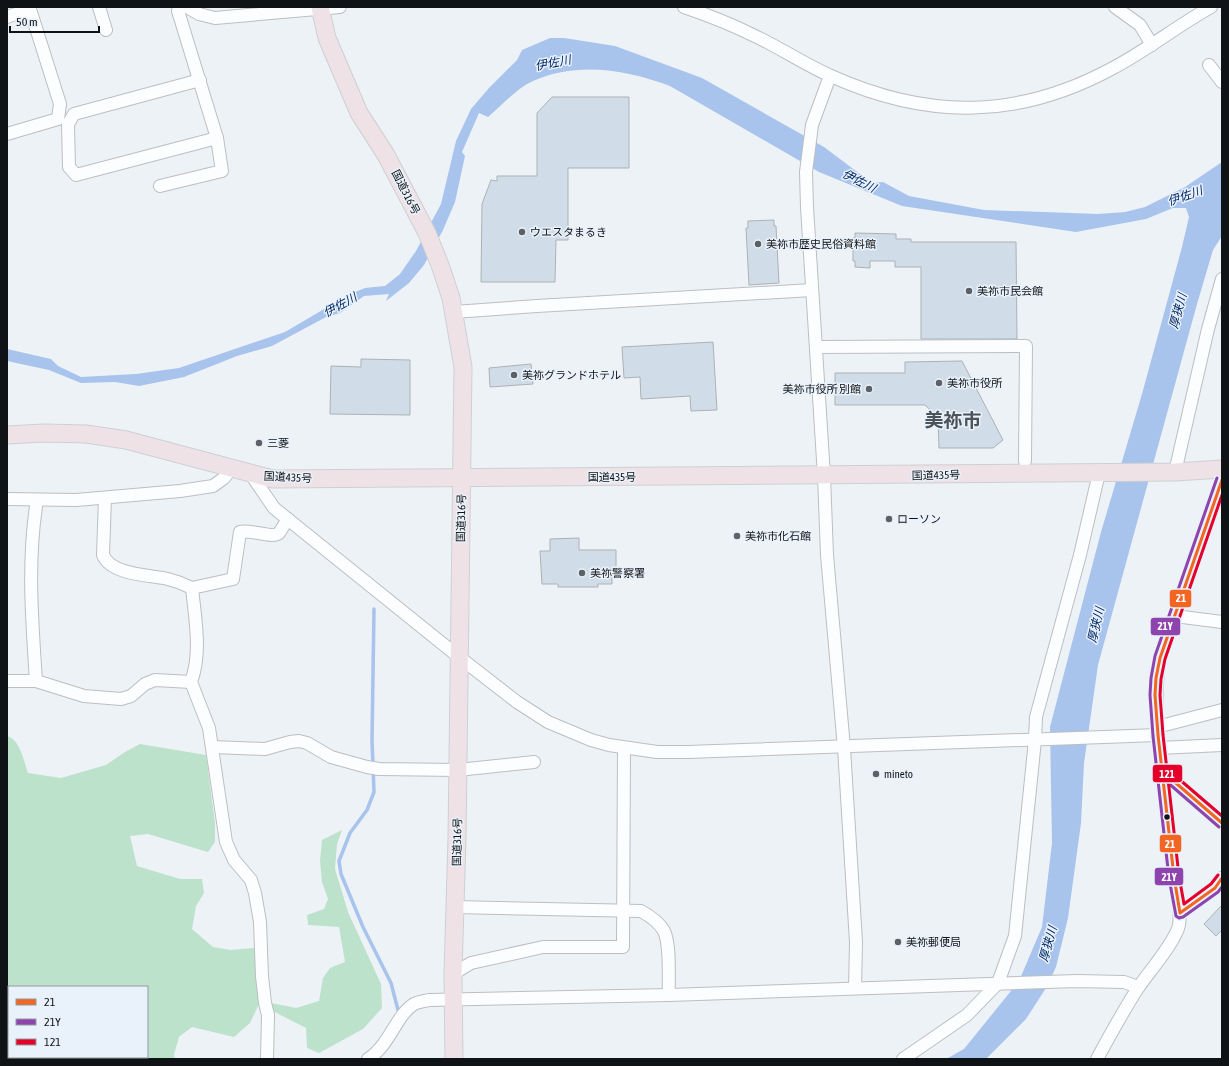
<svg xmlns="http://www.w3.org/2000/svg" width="1229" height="1066" font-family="'Asap Condensed','Noto Sans JP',sans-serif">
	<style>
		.forest { fill: #bce2cc; fill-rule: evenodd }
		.water { fill: #a8c3ec }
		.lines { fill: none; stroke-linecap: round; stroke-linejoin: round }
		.stream { stroke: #a8c3ec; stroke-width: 3.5 }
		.building { fill: #d0dde8; stroke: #adb1b5 }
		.minor-casing { stroke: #bbbfc2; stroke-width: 14 }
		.highway-casing { stroke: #cdd0d2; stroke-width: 19 }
		.minor { stroke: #fcfdfe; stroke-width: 12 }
		.highway { stroke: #efe2e7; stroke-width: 17 }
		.bus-1-casing { stroke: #e9f2fb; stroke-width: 6 }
		.bus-2-casing { stroke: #e9f2fb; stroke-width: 6 }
		.bus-3-casing { stroke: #e9f2fb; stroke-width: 6 }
		.bus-1 { stroke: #f26522; stroke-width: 3 }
		.bus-2 { stroke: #8e44ad; stroke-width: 3 }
		.bus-3 { stroke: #e4002b; stroke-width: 3 }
		.poi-dot { fill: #5d6165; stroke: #e9f2fb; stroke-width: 1.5 }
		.bus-dot { fill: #101316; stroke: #e9f2fb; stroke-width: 1.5 }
		.labels { text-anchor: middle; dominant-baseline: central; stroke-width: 3; stroke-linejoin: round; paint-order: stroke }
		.street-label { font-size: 11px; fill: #101316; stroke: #e9f2fb }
		.poi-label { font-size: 11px; fill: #101316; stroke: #e9f2fb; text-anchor: start }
		.water-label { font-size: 12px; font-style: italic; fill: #002665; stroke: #e9f2fb }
		.town-label { font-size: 19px; font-weight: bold; fill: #4c535b; stroke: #e9f2fb }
		.line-badge { stroke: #e9f2fb; stroke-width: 1.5 }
		.badge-label { font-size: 11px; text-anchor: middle; font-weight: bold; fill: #fff }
	</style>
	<rect width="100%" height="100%" fill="#edf2f7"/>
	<path class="forest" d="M7 736C20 739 24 762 28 773L61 778 106 765 125 752 140 744 206 755 215 823V842L208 852 148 834 130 836 137 866 180 879H202L204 893 196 906 192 929 213 947 231 950 254 948 261 989 271 1003 296 1008 319 1001 323 978 330 968 345 962 339 927 308 925 307 915 324 909 328 899 322 882 320 861 322 840 342 830 337 844 335 869 348 912 381 984 382 1008 363 1029 319 1053 307 1048 306 1028 259 1004 250 1023 234 1037 192 1027 179 1037 174 1055 175 1059H7ZM9 987H147V1057H9Z"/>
	<path class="water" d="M550 38H564L615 46 702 78 824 147 872 183 883 182 909 196 984 210 1098 214 1125 212 1145 207 1185 187 1222 162V236L1213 250 1197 304 1098 665 1084 763 1081 823 1068 918 1056 967 1046 988 1026 1019 986 1059H946L964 1049 1019 981 1042 927 1052 843 1050 727 1101 532 1142 394 1182 247 1189 217 1186 208H1173L1146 219 1076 232 902 206 819 172 670 86C627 70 578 61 533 81 517 88 502 105 488 117L479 113 462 152 465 156 455 202 443 230 424 265 409 283 386 301 389 294 364 296 340 313 326 317 272 346 237 356 184 377 139 386 115 382 81 383 49 370 7 361V349L51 359 58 366 81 377 136 374 179 368 285 332 348 295 365 288 385 286 400 274 416 251 441 204 456 141 471 109 489 88 517 60 522 50Z"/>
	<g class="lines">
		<path class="stream" d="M374 609 372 740 374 792 367 810 350 833 339 861 341 874 363 927 391 983 398 1010"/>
	</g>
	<g class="building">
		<path d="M552 97H629V168H568V240H556L555 282H481L482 204 491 180 497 181V176H537V113Z"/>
		<path d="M774 220V226H776L779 283 749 285 746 228H748V221Z"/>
		<path d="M855 233 896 234V239H911V242H1016L1017 339H921V267H895V261H870V268L855 267V261H853V238H855Z"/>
		<path d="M713 342 717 410 691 411 690 396 641 399 640 377 624 378 622 347Z"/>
		<path d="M361 359 410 360V415L330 414 331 366 361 367Z"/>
		<path d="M962 361 1003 440 993 448H939L938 417 925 405H835V373H905V362Z"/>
		<path d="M531 364 533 384 490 387 489 368Z"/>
		<path d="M579 538V550H616V575H612V584H598V587H558V584H542L540 551H550V539Z"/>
		<path d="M1222 905V930L1216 936 1204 924Z"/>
	</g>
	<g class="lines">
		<defs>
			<g id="minor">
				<path d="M99 7 106 30"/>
				<path d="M187 7 199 14 215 18 340 7"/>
				<path d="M684 7C708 15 733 25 757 37 782 49 806 65 831 76 929 120 1019 119 1113 68 1147 50 1177 26 1211 7"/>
				<path d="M1115 7 1140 25 1152 45"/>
				<path d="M7 17 30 9V7"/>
				<path d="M1209 65 1222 82"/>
				<path d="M830 76 812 125 806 172 807 207 824 476 827 555 844 748 856 942 855 988"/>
				<path d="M200 80 74 114 68 124 69 167 76 175 217 138"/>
				<path d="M7 134 58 119 60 104 30 9"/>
				<path d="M160 186 222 171 217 138 178 11 179 7"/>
				<path d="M454 312 537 306 812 290"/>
				<path d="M816 347 1026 346 1025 461"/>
				<path d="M1175 472 1208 329 1222 279"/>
				<path d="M250 473 274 508 459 657 517 702 548 722 591 740 609 745 657 752H688L1158 735"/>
				<path d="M105 498 103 555C111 575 150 575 168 579 176 581 184 584 192 588"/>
				<path d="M7 499 76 500 180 491 213 486 224 478 231 469"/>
				<path d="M1175 616 1222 622"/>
				<path d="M7 681H36L84 696 121 699 131 696 145 684 155 680 191 682"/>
				<path d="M36 681C32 620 27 561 37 500"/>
				<path d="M1157 727 1222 710"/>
				<path d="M213 747 265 749 290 742 299 741 307 743 331 757 367 767 379 769 458 770 534 762"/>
				<path d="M1159 748 1222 745"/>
				<path d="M1162 771 1222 823"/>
				<path d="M455 907 641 911C650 916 659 922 664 931 671 946 668 978 669 995"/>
				<path d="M1180 913 1215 888 1222 878"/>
				<path d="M453 974 471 963 543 947H623L624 748"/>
				<path d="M267 1059 268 1015 265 1003 262 976 260 922 255 893 251 880 234 860 226 842 209 728 191 682C202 653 195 618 192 588L233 579 240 532C250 529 273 539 279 533 282 529 285 523 288 519"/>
				<path d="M368 1059C390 1045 396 1015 414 1004 417 1002 424 1001 429 1000L669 995 1077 981 1124 982 1138 987"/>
				<path d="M903 1059 967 1015 998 983 1015 936 1035 740 1036 717 1080 555 1099 473"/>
				<path d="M1097 1059C1110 1035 1123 1011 1138 988 1148 973 1176 941 1179 925 1182 906 1175 887 1173 868 1170 837 1166 806 1163 775 1158 735 1153 697 1160 658L1222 480"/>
			</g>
			<g id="highway">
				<path d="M320 7 327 38 359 113 386 155 427 233 440 265 451 298 463 367 457 838 453 974 454 1059"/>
				<path d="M7 435 44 433 86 434 126 440 273 479 1175 472 1222 469"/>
			</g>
		</defs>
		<use href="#minor" class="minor-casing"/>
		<use href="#highway" class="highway-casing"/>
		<use href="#minor" class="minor"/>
		<use href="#highway" class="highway"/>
		<defs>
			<g id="bus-1">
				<path d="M1222 480 1160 658 1156 678 1155 695 1158 735 1174 877 1180 913 1215 888 1222 878"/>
				<path d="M1162 771 1222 823"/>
			</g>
			<g id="bus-2">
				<path d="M1217 478 1155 656 1151 678 1150 695 1153 736 1169 878 1176 916 1179 918 1183 917 1218 892 1222 887"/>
				<path d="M1159 775 1219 827"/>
			</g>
			<g id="bus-3">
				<path d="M1165 767 1222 816"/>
				<path d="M1218 875 1211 884 1184 904 1179 876 1163 735 1160 695 1161 679 1165 659 1222 495"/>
			</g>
		</defs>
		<use href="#bus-1" class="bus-1-casing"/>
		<use href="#bus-2" class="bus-2-casing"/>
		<use href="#bus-3" class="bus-3-casing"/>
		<use href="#bus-1" class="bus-1"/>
		<use href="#bus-2" class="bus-2"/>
		<use href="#bus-3" class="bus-3"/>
	</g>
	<g class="poi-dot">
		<circle cx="522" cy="232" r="4"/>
		<circle cx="758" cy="244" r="4"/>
		<circle cx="969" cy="291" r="4"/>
		<circle cx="514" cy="375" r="4"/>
		<circle cx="939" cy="383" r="4"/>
		<circle cx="869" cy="389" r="4"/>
		<circle cx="259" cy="443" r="4"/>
		<circle cx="889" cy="519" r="4"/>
		<circle cx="737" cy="536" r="4"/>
		<circle cx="582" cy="573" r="4"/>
		<circle cx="876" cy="774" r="4"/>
		<circle cx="898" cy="942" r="4"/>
	</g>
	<circle class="bus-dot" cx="1167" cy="817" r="3.5"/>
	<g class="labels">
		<g class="street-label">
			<text transform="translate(406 192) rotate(63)">国道316号</text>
			<text transform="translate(936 475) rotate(-1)">国道435号</text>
			<text transform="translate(288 477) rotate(3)">国道435号</text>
			<text x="612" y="477">国道435号</text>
			<text transform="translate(461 518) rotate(-89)">国道316号</text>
			<text transform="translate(457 842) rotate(-89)">国道316号</text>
		</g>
		<g class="poi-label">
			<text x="530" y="232">ウエスタまるき</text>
			<text x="766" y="244">美袮市歴史民俗資料館</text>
			<text x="977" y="291">美祢市民会館</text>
			<text x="522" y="375">美祢グランドホテル</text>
			<text x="947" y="383">美祢市役所</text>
			<text x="861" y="389" text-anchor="end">美祢市役所 別館</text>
			<text x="267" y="443">三菱</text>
			<text x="897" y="519">ローソン</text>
			<text x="745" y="536">美袮市化石館</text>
			<text x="590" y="573">美祢警察署</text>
			<text x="884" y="774">mineto</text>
			<text x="906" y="942">美祢郵便局</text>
		</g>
		<g class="water-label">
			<text transform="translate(553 63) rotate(-11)">伊佐川</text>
			<text transform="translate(859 181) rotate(27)">伊佐川</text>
			<text transform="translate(1185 196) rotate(-19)">伊佐川</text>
			<text transform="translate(340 305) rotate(-29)">伊佐川</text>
			<text transform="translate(1178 311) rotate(-75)">厚狭川</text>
			<text transform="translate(1096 625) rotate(-77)">厚狭川</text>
			<text transform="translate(1048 944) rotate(-74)">厚狭川</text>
		</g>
		<g class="town-label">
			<text x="953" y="420">美祢市</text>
		</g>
	</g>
	<g class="line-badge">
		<rect x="1169" y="589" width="23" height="19" rx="4" fill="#f26522"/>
		<rect x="1150" y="617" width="31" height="19" rx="4" fill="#8e44ad"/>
		<rect x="1152" y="764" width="31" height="19" rx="4" fill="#e4002b"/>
		<rect x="1159" y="834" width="23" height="19" rx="4" fill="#f26522"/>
		<rect x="1154" y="867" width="30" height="19" rx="4" fill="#8e44ad"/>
	</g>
	<g class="badge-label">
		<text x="1181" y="602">21</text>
		<text x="1165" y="630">21Y</text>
		<text x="1167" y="778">121</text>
		<text x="1170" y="848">21</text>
		<text x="1169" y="881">21Y</text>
	</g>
	<rect width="1229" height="1066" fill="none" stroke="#101316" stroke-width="16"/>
	<rect x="8" y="986" width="140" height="72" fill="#e9f2fb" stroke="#92999f"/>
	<rect x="16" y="999" width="20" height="6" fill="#f26522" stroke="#92999f"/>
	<text x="44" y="1006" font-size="12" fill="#101316">21</text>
	<rect x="16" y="1019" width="20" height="6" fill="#8e44ad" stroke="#92999f"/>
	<text x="44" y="1026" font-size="12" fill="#101316">21Y</text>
	<rect x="16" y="1039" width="20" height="6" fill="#e4002b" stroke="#92999f"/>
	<text x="44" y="1046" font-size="12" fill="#101316">121</text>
	<path d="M10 26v6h89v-6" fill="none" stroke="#101316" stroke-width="2"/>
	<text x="16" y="26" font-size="12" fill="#101316" stroke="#e9f2fb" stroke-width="3" paint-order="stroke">50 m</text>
</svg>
